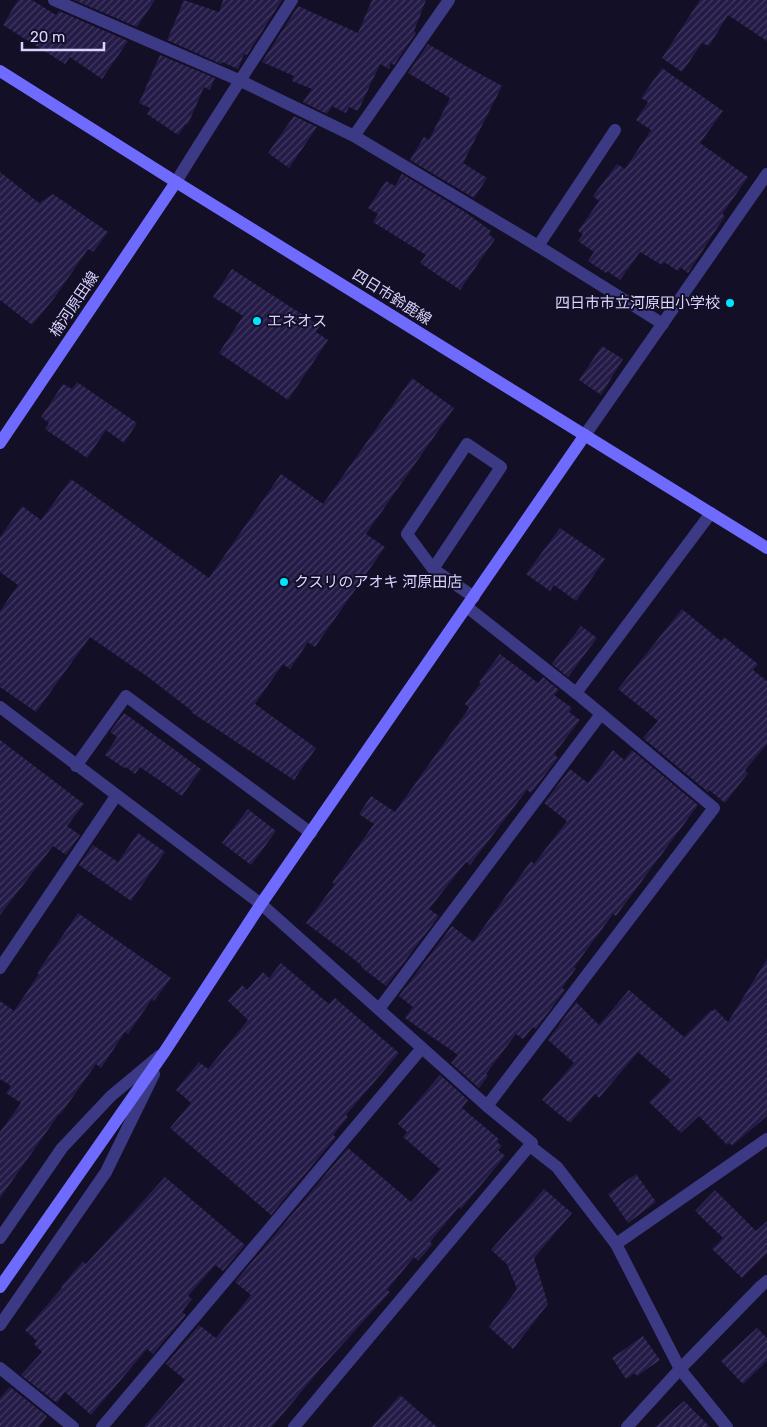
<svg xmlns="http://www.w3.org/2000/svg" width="767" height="1427" font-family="Rubik,'Noto Sans JP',sans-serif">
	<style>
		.building { fill: url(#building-hatch) }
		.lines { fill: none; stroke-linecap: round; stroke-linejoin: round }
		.lane { stroke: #3d3a85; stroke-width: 12 }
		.street { stroke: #3d3a85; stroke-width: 12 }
		.secondary { stroke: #6f6bff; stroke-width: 12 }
		.poi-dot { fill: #00e5ff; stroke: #130f26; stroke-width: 2 }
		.labels { text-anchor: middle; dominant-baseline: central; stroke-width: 4; stroke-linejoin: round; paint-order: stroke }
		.street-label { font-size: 15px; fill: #d9d4ff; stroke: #130f26 }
		.poi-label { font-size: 15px; fill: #d9d4ff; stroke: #130f26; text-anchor: start }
	</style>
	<defs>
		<pattern id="building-hatch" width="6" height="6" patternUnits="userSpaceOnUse" patternTransform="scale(1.25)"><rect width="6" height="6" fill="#241b47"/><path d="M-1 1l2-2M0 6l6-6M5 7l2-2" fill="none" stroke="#433b63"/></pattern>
	</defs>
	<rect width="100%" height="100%" fill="#130f26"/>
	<g class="building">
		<path d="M18 0H32L56 15 59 11 128 41 102 79 70 57 65 64 3 25Z"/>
		<path d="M74 0H155L137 27Z"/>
		<path d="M184 0 219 12 223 0H282L247 55 244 54 238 69 222 62 221 64 167 40Z"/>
		<path d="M372 0H426L414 31 416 33 394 65 391 63 389 69 380 64 358 111 349 107 346 113 332 106 327 114 303 102 312 89 292 81 294 76 262 62 298 6 358 33Z"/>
		<path d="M700 0H767V41L728 15 709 46 702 43 682 72 662 58Z"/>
		<path d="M428 44 471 69 502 86 463 163 487 178 474 198 410 160 424 137 429 140 450 98 408 73Z"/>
		<path d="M160 55 215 78 210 90 204 87 188 124H186L178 135 147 114 150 108 139 103Z"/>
		<path d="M662 68 723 111 700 143 748 177 722 214 725 216 688 273 680 267 678 271 664 262 662 265 640 252 620 280 607 271 606 273 588 261 594 252 578 241 583 234 578 231 599 201 593 196 617 164 625 169 651 130 636 120 648 102 641 98Z"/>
		<path d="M294 116 317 127 289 168 268 153Z"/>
		<path d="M0 172 39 203 53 194 108 232 93 252 88 249 55 297 32 325 0 300Z"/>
		<path d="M402 174 465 212 491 231 489 235 495 239 460 290 420 263 426 255 373 222 378 214 368 208 386 181 395 186Z"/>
		<path d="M232 269 320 326 316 332 328 340 288 400 219 353 243 316 213 297Z"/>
		<path d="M602 346 623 359 601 395 579 380Z"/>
		<path d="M412 378 454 408 366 534 385 547 315 647 308 642 290 669 283 664 255 704 316 748 294 780 191 712 192 711 148 677 90 637 36 712 0 687V611L18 585 0 572V537L22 506 41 520 71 479 209 578 281 474 323 504Z"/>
		<path d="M77 382 137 423 124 443 106 430 87 458 45 429 49 423 41 417 63 384 72 389Z"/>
		<path d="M560 528 605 559 576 601 554 585 550 591 526 574Z"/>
		<path d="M682 609 721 641 724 637 758 664 753 670 767 681V744L745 770 748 773 725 803 709 790 708 792 643 738 658 721 618 689Z"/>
		<path d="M581 626 597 638 568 677 552 664Z"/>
		<path d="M500 654 538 683 543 677 559 690 554 695 572 708 569 712 580 720 554 754 558 758 531 793 527 790 470 865 466 862 429 909 439 916 386 986 361 967 362 966 350 956 306 923 335 884 332 883 374 824 359 814 371 796 395 812 469 708 465 704 481 683 479 682Z"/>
		<path d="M124 713 201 769 182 796 140 767 135 774 126 767 124 768 105 755 117 737 110 732Z"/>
		<path d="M0 740 84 804 67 826 80 835 66 855 53 846 0 915Z"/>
		<path d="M613 750 624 760 632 750 698 805 616 916 613 914 574 967 576 968 562 988 565 990 536 1029 533 1027 523 1039 516 1034 486 1074 488 1076 479 1088 451 1063 458 1055 405 1018 413 1007 399 996 452 926 473 942 531 861 534 864 567 821 544 803 570 769 588 783Z"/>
		<path d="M248 809 276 831 251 865 222 843Z"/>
		<path d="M138 833 165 852 131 901 79 865 93 845 118 862Z"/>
		<path d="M78 913 171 978 154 1001 152 999 128 1034 125 1032 101 1068 96 1064 60 1115 59 1114 0 1198V1132L21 1103 6 1093 11 1086 0 1079V1001L14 1011 39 974 37 973Z"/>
		<path d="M767 959V1116L732 1146 730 1143 727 1145 699 1116 681 1133 649 1102 671 1080 638 1052 599 1098 595 1094 570 1123 542 1100 574 1063 548 1040 576 1002 599 1025 629 990 684 1037 711 1010 713 1011 715 1009 728 1022Z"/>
		<path d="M281 963 329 1004 335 998 399 1053 346 1115 348 1117 333 1135 336 1137 271 1215 170 1128 191 1103 176 1090 199 1062 208 1069 248 1020 228 1001 242 985 247 990 263 972 269 978Z"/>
		<path d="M440 1075 468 1100 462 1108 499 1139 497 1142 502 1146 498 1150 505 1156 461 1209 459 1207 430 1242 433 1244 418 1261 414 1257 387 1290 390 1292 321 1368 272 1427H144L185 1380 166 1364 199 1325 216 1338 251 1295 235 1282 348 1148 411 1202 440 1169 403 1137 407 1132 398 1124Z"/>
		<path d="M636 1174 656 1202 628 1223 608 1194Z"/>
		<path d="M165 1177 245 1245 223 1271 215 1265 188 1296 192 1299 182 1312 186 1315 153 1354 147 1349 91 1415 65 1392 57 1403 21 1375 42 1352 34 1344 37 1341 25 1330 62 1288 61 1287 83 1261 86 1264Z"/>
		<path d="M544 1189 572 1213 534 1258 548 1304 513 1349 489 1327 517 1289 507 1264 491 1250Z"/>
		<path d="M715 1190 756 1231 767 1221V1253L742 1278 712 1249 723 1238 695 1211Z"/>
		<path d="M757 1328 767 1338V1361L743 1384 721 1361Z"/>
		<path d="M643 1336 660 1360 637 1376 635 1373 626 1379 612 1358Z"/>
		<path d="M10 1387 47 1416 39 1427H0V1398Z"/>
		<path d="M400 1395 437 1427H372Z"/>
		<path d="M684 1401 710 1427H655Z"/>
	</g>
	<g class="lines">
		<g class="lane">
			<path d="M354 136 449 0"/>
			<path d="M433 569 501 467 467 444 407 534 433 569 474 597"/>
			<path d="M616 1244 767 1139"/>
		</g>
		<g class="street">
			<path d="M54 0 241 81 354 136 538 246 663 324"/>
			<path d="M176 182C213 121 253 61 292 0"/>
			<path d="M538 246 615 130"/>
			<path d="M585 435 767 174"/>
			<path d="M467 607 576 693 714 808 487 1106"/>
			<path d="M576 693 711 513"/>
			<path d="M0 707 261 904 487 1106 532 1143 294 1427"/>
			<path d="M76 766 126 696 311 833"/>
			<path d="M0 968 116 796"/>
			<path d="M379 1009 601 714"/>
			<path d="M530 1146 557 1167 616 1244 680 1369 727 1427"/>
			<path d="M0 1238 62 1148 111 1096 159 1056"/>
			<path d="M0 1325 106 1172 154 1074"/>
			<path d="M0 1368 73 1427"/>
			<path d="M102 1427 422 1048"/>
			<path d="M627 1427 680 1369 761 1286 767 1281"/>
		</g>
		<g class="secondary">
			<path d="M0 71 176 182 767 548"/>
			<path d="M0 443 176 182"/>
			<path d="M0 1287 165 1051 261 904 585 435"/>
		</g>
	</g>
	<g class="poi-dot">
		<circle cx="730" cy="303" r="5"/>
		<circle cx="257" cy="321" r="5"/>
		<circle cx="284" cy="582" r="5"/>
	</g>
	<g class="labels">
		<g class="street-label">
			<text transform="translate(392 297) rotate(32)">四日市鈴鹿線</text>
			<text transform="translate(74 304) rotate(-56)">楠河原田線</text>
		</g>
		<g class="poi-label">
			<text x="720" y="303" text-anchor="end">四日市市立河原田小学校</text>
			<text x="267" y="321">エネオス</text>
			<text x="294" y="582">クスリのアオキ 河原田店</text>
		</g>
	</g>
	<path d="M22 42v8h82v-8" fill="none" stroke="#d9d4ff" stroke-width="2.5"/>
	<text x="30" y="42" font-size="15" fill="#d9d4ff" stroke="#130f26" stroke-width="4" paint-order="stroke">20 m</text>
</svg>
